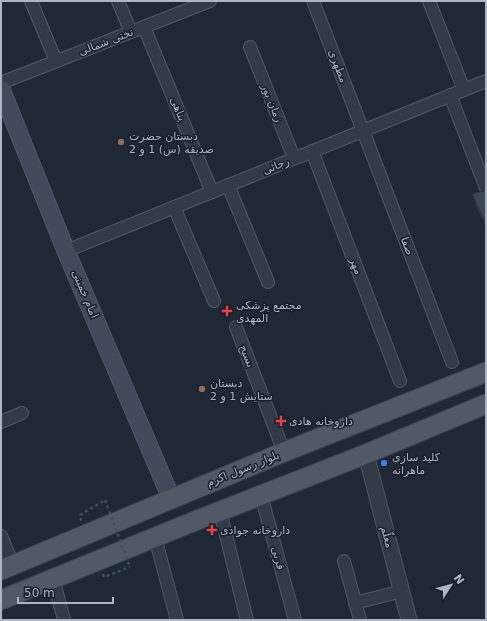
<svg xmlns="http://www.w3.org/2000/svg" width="487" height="621" font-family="'DejaVu Sans','Noto Sans Arabic',sans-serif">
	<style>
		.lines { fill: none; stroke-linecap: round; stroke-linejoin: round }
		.minor-casing { stroke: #515765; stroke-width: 14 }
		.tertiary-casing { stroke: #515765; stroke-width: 17 }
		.secondary-casing { stroke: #515765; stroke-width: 19 }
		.primary-casing { stroke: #3d4350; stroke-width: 21 }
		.path { stroke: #3f5155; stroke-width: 2.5; stroke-dasharray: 3 3; stroke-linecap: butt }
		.minor { stroke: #333a47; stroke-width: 12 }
		.tertiary { stroke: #333a47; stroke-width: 15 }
		.secondary { stroke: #41495a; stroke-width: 17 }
		.primary { stroke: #515967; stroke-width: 19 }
		.path-bridge { stroke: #3f5155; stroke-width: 2.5; stroke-dasharray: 3 3; stroke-linecap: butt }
		.wall { fill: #343c4b }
		.building { fill: #3c4657; stroke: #2a313d }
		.education-dot { fill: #8d6e63; stroke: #191f2b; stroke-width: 1.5 }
		.health-dot { fill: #e0444e; stroke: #191f2b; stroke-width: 1.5 }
		.shop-dot { fill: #3f7fe0; stroke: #191f2b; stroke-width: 1.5 }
		.labels { text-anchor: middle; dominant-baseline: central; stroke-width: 3; stroke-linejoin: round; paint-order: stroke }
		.street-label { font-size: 11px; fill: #adb4c4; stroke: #191f2b }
		.poi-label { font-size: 11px; fill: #adb4c4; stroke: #191f2b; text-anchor: start }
	</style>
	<rect width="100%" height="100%" fill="#202836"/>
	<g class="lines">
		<defs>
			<g id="minor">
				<path d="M31 1 56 61"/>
				<path d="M118 1 131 32"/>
				<path d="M313 1 452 362"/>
				<path d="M429 1 464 90"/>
				<path d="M144 27 212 192"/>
				<path d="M250 47 294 158"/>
				<path d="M1 83 210 1"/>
				<path d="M450 95 486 188"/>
				<path d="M312 151 400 381"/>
				<path d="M228 185 268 282"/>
				<path d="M174 207 214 301"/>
				<path d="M66 251 486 81"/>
				<path d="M236 327 284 452"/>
				<path d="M1 422 22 413"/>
				<path d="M261 495 295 620"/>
				<path d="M220 511 247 620"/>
				<path d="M1 536 13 565"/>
				<path d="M155 537 177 620"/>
				<path d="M344 561 360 620"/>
				<path d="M53 578 64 620"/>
				<path d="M355 603 402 591"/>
			</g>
			<path id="tertiary" d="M366 454 409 620"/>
			<path id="secondary" d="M1 89 66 251 171 498"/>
			<g id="primary">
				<path d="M1 570 284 452 486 372"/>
				<path d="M1 600 190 523 366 454 486 404"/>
			</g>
		</defs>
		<use href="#minor" class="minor-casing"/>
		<use href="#tertiary" class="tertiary-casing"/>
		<use href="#secondary" class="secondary-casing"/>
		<use href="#primary" class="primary-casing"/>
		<g class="path">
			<path d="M81 521 80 515 105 500"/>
			<path d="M103 574 104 577 130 567"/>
		</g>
		<use href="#minor" class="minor"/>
		<use href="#tertiary" class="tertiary"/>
		<use href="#secondary" class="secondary"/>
		<use href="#primary" class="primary"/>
		<path class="path-bridge" d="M105 500 130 567"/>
	</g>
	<path class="wall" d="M486 190V227L477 208 472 194Z"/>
	<path class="building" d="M486 190V224L472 194Z"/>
	<g class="education-dot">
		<circle cx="121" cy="142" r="4"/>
		<circle cx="202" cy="389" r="4"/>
	</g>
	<g class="health-dot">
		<path d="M225 305h4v4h4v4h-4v4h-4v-4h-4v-4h4z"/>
		<path d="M279 415h4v4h4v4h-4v4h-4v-4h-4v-4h4z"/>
		<path d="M210 524h4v4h4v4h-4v4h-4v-4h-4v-4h4z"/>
	</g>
	<circle class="shop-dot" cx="384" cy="463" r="4"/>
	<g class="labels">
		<g class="street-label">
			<text transform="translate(106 42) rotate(-21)">تختی شمالی</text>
			<text transform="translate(338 66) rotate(69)">مطهری</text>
			<text transform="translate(272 103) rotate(68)">زمان پور</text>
			<text transform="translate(178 109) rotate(67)">پناهی</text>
			<text transform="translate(276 166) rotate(-22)">رجائی</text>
			<text transform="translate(407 246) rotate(69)">صفا</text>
			<text transform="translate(356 266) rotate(69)">مهر</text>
			<text transform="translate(85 294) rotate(67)">امام خمینی</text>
			<text transform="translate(247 356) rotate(69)">بسیج</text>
			<text transform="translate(243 469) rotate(-22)">بلوار رسول اکرم</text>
			<text transform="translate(387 537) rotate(75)">معلّم</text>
			<text transform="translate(278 558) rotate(75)">قرنی</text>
		</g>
		<g class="poi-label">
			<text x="129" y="136">دبستان حضرت<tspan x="129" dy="13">صدیقه (س) 1 و 2</tspan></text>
			<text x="236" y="305">مجتمع پزشکی<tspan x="236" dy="13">المهدی</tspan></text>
			<text x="210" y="383">دبستان<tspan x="210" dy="13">ستایش 1 و 2</tspan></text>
			<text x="289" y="421">داروخانه هادی</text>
			<text x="392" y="457">کلید سازی<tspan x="392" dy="13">ماهرانه</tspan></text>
			<text x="220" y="530">داروخانه جوادی</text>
		</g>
	</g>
	<rect width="487" height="621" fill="none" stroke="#adb4c4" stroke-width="4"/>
	<g transform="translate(451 585) rotate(54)" stroke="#191f2b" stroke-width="3" paint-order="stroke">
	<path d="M0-3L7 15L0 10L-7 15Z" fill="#adb4c4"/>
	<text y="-6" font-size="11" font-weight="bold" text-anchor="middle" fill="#adb4c4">N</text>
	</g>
	<path d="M18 597v6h95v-6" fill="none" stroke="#adb4c4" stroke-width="2"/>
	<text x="24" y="597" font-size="12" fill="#adb4c4" stroke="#191f2b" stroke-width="3" paint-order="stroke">50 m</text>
</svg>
